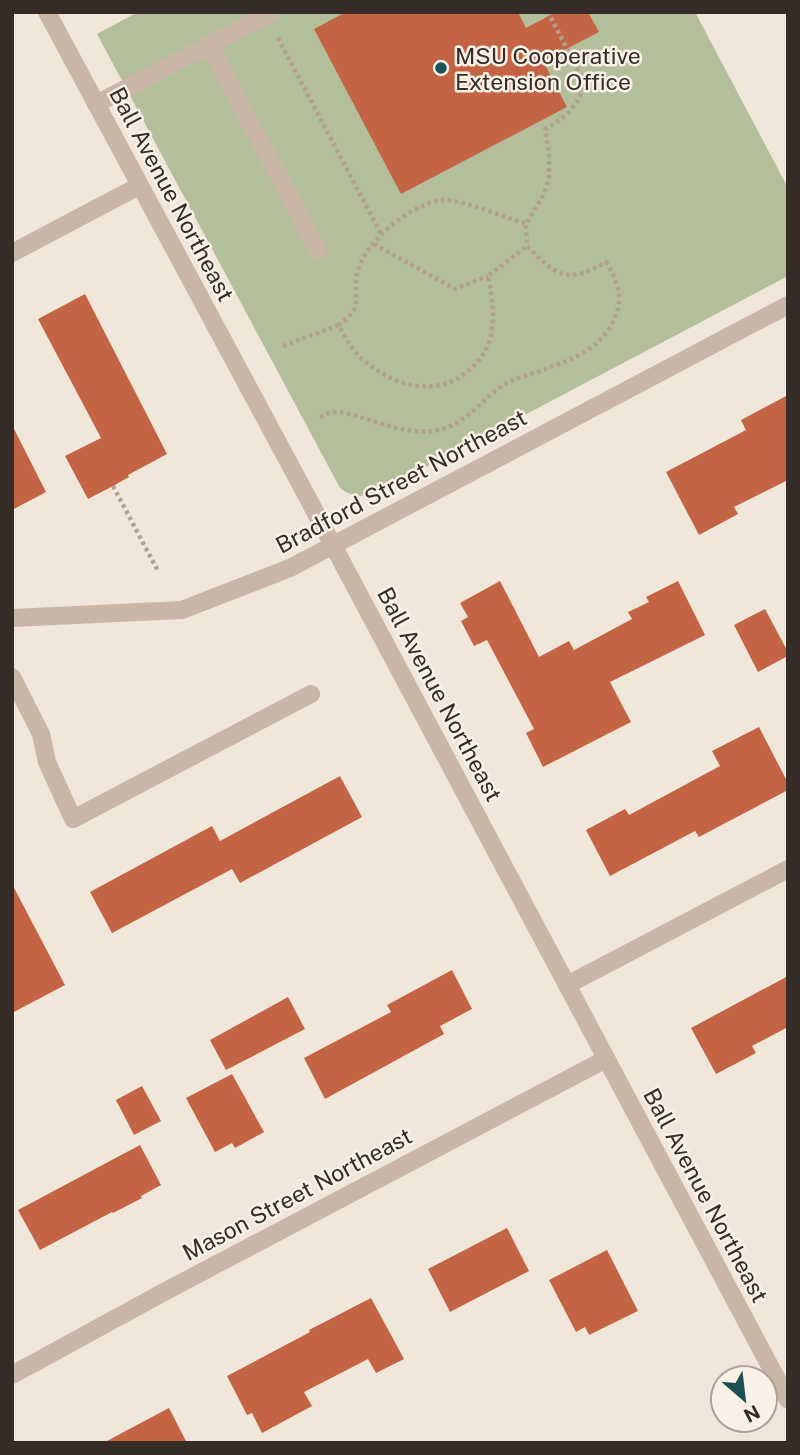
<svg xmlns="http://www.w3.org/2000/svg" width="800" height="1455" font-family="'Public Sans',sans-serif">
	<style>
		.green { fill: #b3bf9a }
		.building { fill: #c36545 }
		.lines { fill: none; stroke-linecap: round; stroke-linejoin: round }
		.path { stroke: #b4a091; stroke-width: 4.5; stroke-dasharray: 3.5 3.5; stroke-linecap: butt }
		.minor { stroke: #c9b6a6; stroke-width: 18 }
		.poi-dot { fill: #1d5155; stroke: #f9f0e6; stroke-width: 2.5 }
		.labels { text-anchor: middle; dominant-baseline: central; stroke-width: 5; stroke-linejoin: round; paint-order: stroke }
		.poi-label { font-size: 23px; fill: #352b27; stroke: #f9f0e6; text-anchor: start }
		.street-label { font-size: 23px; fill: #352b27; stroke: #f9f0e6 }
	</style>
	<rect width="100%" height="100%" fill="#f1e6da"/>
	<path class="green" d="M138 12H695L788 188V276L373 495C359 496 351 497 340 488L97 34Z"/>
	<g class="building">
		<path d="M346 12H518L526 28 556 12H588L599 32 543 61 567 107 401 194 314 29Z"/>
		<path d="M85 294 167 454 128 475 129 477 113 486 88 499 65 456 101 438 38 319Z"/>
		<path d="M788 395V480L734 507 738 514 699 535 666 472 746 430 741 420Z"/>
		<path d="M12 425 46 492 12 510Z"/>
		<path d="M500 581 539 657 569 641 574 650 632 619 628 612 649 602 646 597 678 581 705 635 610 682 631 722 543 767 526 733 534 729 487 640 474 646 461 621 468 617 460 603Z"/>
		<path d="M765 609 788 652V656L758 672 734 625Z"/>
		<path d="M759 727 788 783V790L699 837 695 831 610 876 586 830 625 809 629 815 720 766 712 751Z"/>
		<path d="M340 776 362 817 240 883 232 869 112 933 90 892 212 826 220 841Z"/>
		<path d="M12 884 65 985 12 1013Z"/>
		<path d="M452 970 472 1009 440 1026 444 1034 325 1099 304 1058 391 1012 387 1005Z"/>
		<path d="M788 976V1027L752 1046 756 1053 716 1074 691 1028Z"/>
		<path d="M288 997 305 1029 226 1070 210 1040Z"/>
		<path d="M232 1074 264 1132 235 1148 232 1143 215 1152 186 1098Z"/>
		<path d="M142 1086 161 1121 134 1135 116 1100Z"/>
		<path d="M140 1145 161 1185 141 1196 142 1198 113 1213 112 1212 40 1250 18 1210Z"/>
		<path d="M507 1228 529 1271 450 1312 428 1269Z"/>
		<path d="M607 1250 638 1311 589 1335 585 1327 576 1332 549 1280Z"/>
		<path d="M371 1298 404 1359 376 1373 368 1359 304 1392 312 1406 262 1433 252 1413 247 1415 227 1376 310 1332 309 1330Z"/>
		<path d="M169 1408 187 1443H103Z"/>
	</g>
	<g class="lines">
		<g class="path">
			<path d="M278 38 381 234"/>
			<path d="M374 244 455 289 488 276"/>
			<path d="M338 325C365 308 352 299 357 274 363 242 412 203 443 200 461 199 507 218 526 224"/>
			<path d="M283 346 338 325C344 334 349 345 356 353 384 383 434 401 468 371 479 362 488 350 491 335 495 315 492 296 488 276L527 246"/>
			<path d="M320 417 329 413 340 412C373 418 405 437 439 430 469 423 484 395 509 382 519 377 530 375 540 371 570 360 602 350 615 317 624 297 617 280 606 262 566 285 557 276 527 246L526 224 544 194 549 179V153L545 129C565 118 580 105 584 82L548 12"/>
			<path d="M113 486 158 571"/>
		</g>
		<g class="minor">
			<path d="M47 12 311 504 788 1400"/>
			<path d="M209 45 318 250"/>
			<path d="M96 104 272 12"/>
			<path d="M12 253 139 186"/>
			<path d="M12 618 182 610 290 568 788 305"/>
			<path d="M12 677 41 734 47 762 73 819 311 694"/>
			<path d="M567 985 788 869"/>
			<path d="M12 1375 164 1292 606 1059"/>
		</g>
	</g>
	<circle class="poi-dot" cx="441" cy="68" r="7"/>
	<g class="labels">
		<g class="poi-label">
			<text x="455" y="55">MSU Cooperative<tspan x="455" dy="26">Extension Office</tspan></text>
		</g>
		<g class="street-label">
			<text transform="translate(172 194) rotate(62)">Ball Avenue Northeast</text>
			<text transform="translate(401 481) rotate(-28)">Bradford Street Northeast</text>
			<text transform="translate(440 694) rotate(62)">Ball Avenue Northeast</text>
			<text transform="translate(297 1194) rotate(-28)">Mason Street Northeast</text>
			<text transform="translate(706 1195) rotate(62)">Ball Avenue Northeast</text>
		</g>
	</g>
	<rect width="800" height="1455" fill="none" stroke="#352b27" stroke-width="28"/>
	<g transform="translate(744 1399) rotate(152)"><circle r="33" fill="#f9f0e6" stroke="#aba19a" stroke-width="2"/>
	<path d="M0-5L12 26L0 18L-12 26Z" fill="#1d5155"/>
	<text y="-10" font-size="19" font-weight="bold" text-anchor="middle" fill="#352b27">N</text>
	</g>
</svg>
